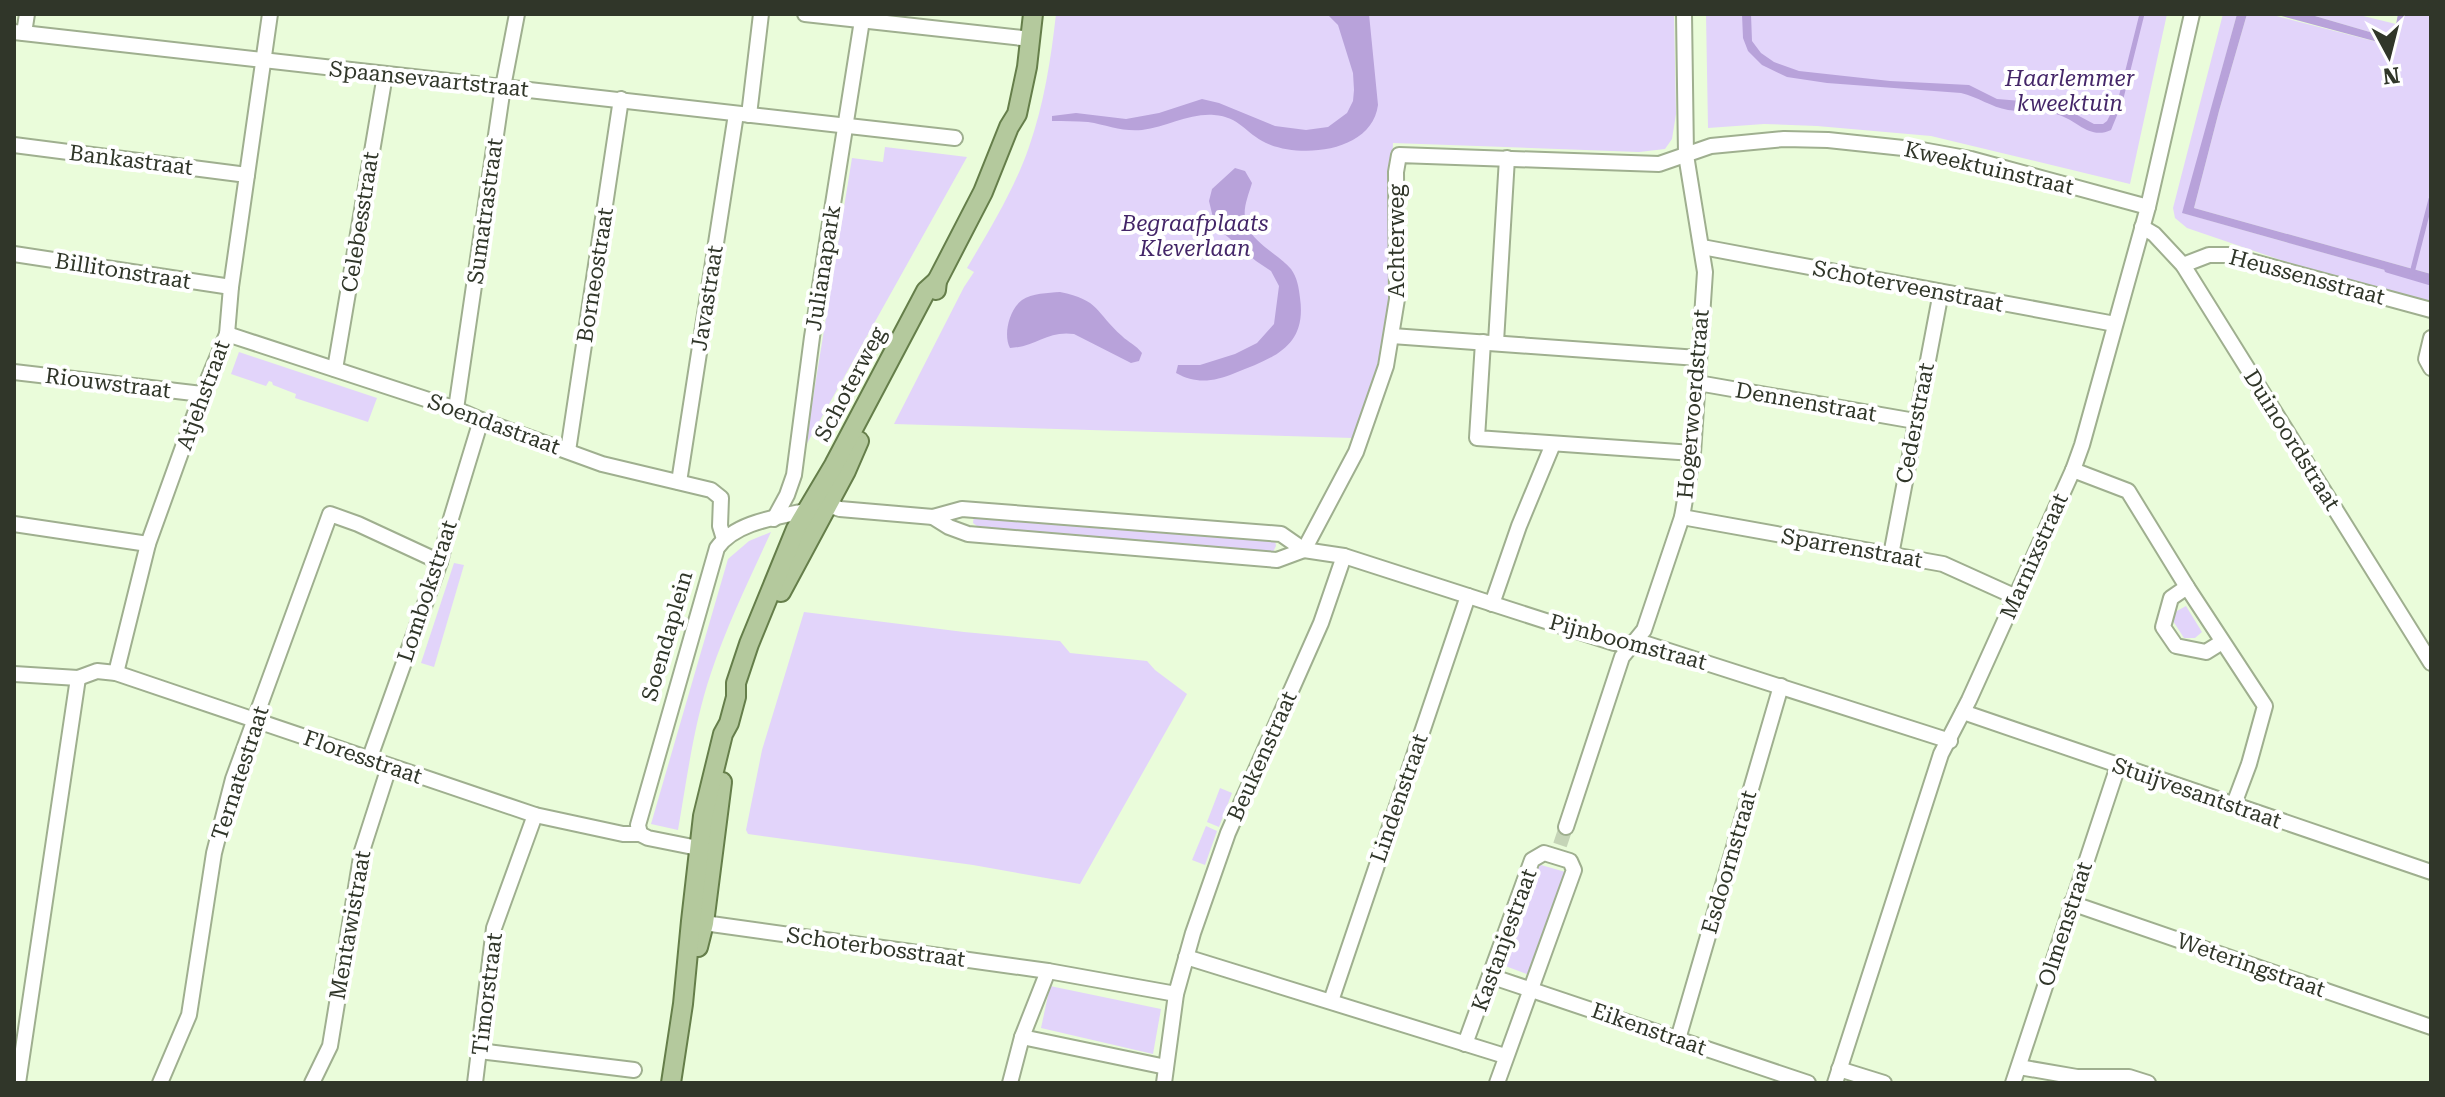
<svg xmlns="http://www.w3.org/2000/svg" width="2445" height="1097" font-family="'Roboto Serif',serif">
	<style>
		.green { fill: #e2d4fa }
		.water { fill: #b8a2da }
		.lines { fill: none; stroke-linecap: round; stroke-linejoin: round }
		.stream { stroke: #b8a2da; stroke-width: 5 }
		.minor-tunnel { stroke: #c5d4b7; stroke-width: 14; stroke-dasharray: 14 7; stroke-linecap: butt }
		.minor-casing { stroke: #9faf8f; stroke-width: 18 }
		.major-casing { stroke: #657e4a; stroke-width: 22 }
		.minor { stroke: #fff; stroke-width: 14 }
		.major { stroke: #b4c99d; stroke-width: 18 }
		.labels { text-anchor: middle; dominant-baseline: central; stroke-width: 8; stroke-linejoin: round; paint-order: stroke }
		.park-label { font-size: 22px; font-style: italic; fill: #442668; stroke: #fff }
		.street-label { font-size: 22px; fill: #303629; stroke: #fff }
	</style>
	<rect width="100%" height="100%" fill="#eafcda"/>
	<g class="green">
		<path d="M1056 14H1674L1676 114 1672 139 1665 149 1639 152 1393 143 1391 185 1393 300 1383 353 1353 438 894 424 964 287 974 272 967 268C990 229 1014 190 1029 147 1044 104 1051 59 1056 14Z"/>
		<path d="M1706 14H2167L2130 184 1931 136 1817 126 1764 124 1708 128Z"/>
		<path d="M2223 14H2237L2183 213 2431 283V302L2307 269 2187 228 2175 218 2173 208Z"/>
		<path d="M2247 14H2269L2393 46 2396 42 2404 14H2431V274L2194 208 2219 111Z"/>
		<path d="M2308 14H2355L2396 24 2394 35 2387 37Z"/>
		<path d="M885 147 967 157 805 447 852 158 883 162Z"/>
		<path d="M239 352 377 398 368 422 295 398 296 394 273 385 272 382 269 381 266 386 231 374Z"/>
		<path d="M974 515 1275 540 1276 546 1272 554 977 526 973 523Z"/>
		<path d="M771 532C750 578 727 625 711 673 694 723 687 778 678 830L651 824 728 559 749 541Z"/>
		<path d="M454 563 464 565 434 667 421 663Z"/>
		<path d="M2186 606 2202 632 2195 638H2184L2173 621 2175 612Z"/>
		<path d="M804 612 964 632 1060 641 1070 653 1147 661 1155 670 1187 694 1080 884 973 865 748 834 746 830 762 750Z"/>
		<path d="M1220 788 1232 793 1219 827 1207 822Z"/>
		<path d="M1206 826 1217 831 1205 865 1192 860Z"/>
		<path d="M1534 863 1569 873 1532 976 1500 964Z"/>
		<path d="M1050 986 1161 1009 1153 1054 1041 1028Z"/>
	</g>
	<g class="water">
		<path d="M1327 14H1369L1378 105C1372 152 1301 159 1266 143 1245 133 1240 117 1214 115 1190 113 1166 127 1142 130 1123 132 1107 125 1088 122 1076 121 1064 121 1052 121V116L1076 113 1126 119 1159 113 1202 99 1219 103 1275 126 1306 130 1328 127 1347 113 1353 101 1354 90 1353 73 1338 25Z"/>
		<path d="M1742 14H1751L1752 41 1761 53 1774 62 1799 71 1890 81 1969 85 1997 99 2047 103 2066 109 2094 124H2103L2107 121 2112 111 2118 113 2111 130C2090 140 2078 121 2059 115 2043 109 2025 113 2008 110 1991 107 1978 97 1961 93L1827 83 1787 77 1762 65 1748 51 1743 38Z"/>
		<path d="M2237 14H2247L2219 111 2194 208 2431 274V283L2182 213Z"/>
		<path d="M2274 14H2308L2387 37 2394 35 2398 14H2404L2396 42 2393 46Z"/>
		<path d="M1235 168 1245 171 1252 183C1248 197 1241 211 1247 225 1254 244 1278 254 1291 269 1297 277 1299 288 1300 298 1307 347 1273 358 1235 373 1213 382 1196 384 1176 373L1178 365H1200L1235 354 1257 343 1274 324 1279 286 1271 271 1256 261 1215 226 1209 201 1212 189Z"/>
		<path d="M1060 292C1100 300 1095 312 1122 336 1128 342 1136 345 1142 353L1139 361 1131 363 1074 334C1048 330 1035 347 1010 348 1003 335 1009 310 1022 300 1032 293 1048 293 1060 292Z"/>
	</g>
	<g class="lines">
		<g class="stream">
			<path d="M2113 115 2121 98 2142 14"/>
			<path d="M2387 270 2431 283"/>
			<path d="M2412 273 2431 199"/>
		</g>
		<path class="minor-tunnel" d="M1560 845 1566 827"/>
		<defs>
			<g id="minor">
				<path d="M805 14 1031 39"/>
				<path d="M14 32 955 138"/>
				<path d="M24 33 27 14"/>
				<path d="M749 115 761 14"/>
				<path d="M14 145 247 175"/>
				<path d="M2142 227 2154 234 2183 265 2431 663"/>
				<path d="M1702 247 2115 324"/>
				<path d="M14 254 231 287"/>
				<path d="M2183 265 2209 255H2228L2431 310"/>
				<path d="M227 334 456 409 481 420 602 464 711 490 721 498 720 526 724 539"/>
				<path d="M1392 336 1698 358"/>
				<path d="M2431 338 2426 359 2431 368"/>
				<path d="M1483 342 1477 438 1693 453"/>
				<path d="M1496 342 1507 158"/>
				<path d="M335 369 385 75"/>
				<path d="M14 372 202 394"/>
				<path d="M1698 383 1915 421"/>
				<path d="M456 409 503 87 517 14"/>
				<path d="M568 451 621 99"/>
				<path d="M2073 470 2128 491 2187 587 2265 706 2249 764 2234 804"/>
				<path d="M679 482 736 114"/>
				<path d="M828 505 840 509 933 517 962 509 1281 534 1304 550 1344 556 1614 643 1647 644 1950 741"/>
				<path d="M933 517 949 527 968 534 1277 560 1304 550"/>
				<path d="M1682 517 1943 564 2016 597"/>
				<path d="M774 519 787 495 794 475 812 337 863 14"/>
				<path d="M14 524 148 544"/>
				<path d="M1304 550 1356 452 1386 366 1397 299 1396 172 1399 155 1659 164 1711 146 1784 139 1828 140 1922 150 1971 159 2148 207"/>
				<path d="M1891 555 1941 292"/>
				<path d="M2187 587 2171 598 2163 627 2176 646 2206 652 2222 642"/>
				<path d="M1492 604 1519 526 1553 444"/>
				<path d="M116 673 148 544 202 394 227 334 231 287 270 14"/>
				<path d="M14 674 78 678 97 671 116 673 535 815 623 834H640L648 838 708 850"/>
				<path d="M1963 712 2431 872"/>
				<path d="M369 760 440 562 449 525 481 420"/>
				<path d="M1566 827 1622 657 1644 630 1682 517 1693 453 1705 272 1686 155 1684 14"/>
				<path d="M640 834 638 825 717 548C736 521 780 517 810 510"/>
				<path d="M2071 903 2431 1027"/>
				<path d="M704 923 1048 971 1176 994"/>
				<path d="M1186 957 1505 1056"/>
				<path d="M1490 976 1808 1083"/>
				<path d="M1331 1001 1468 596"/>
				<path d="M1022 1037 1166 1067"/>
				<path d="M1678 1039 1781 686"/>
				<path d="M1465 1044 1532 860 1544 853 1570 861 1574 870 1497 1083"/>
				<path d="M479 1051 634 1070"/>
				<path d="M2019 1067 2077 1077H2129L2148 1083"/>
				<path d="M1839 1069 1884 1083"/>
				<path d="M18 1083 78 678"/>
				<path d="M160 1083 189 1015 214 853 233 779 330 514 358 524 440 562"/>
				<path d="M312 1083 330 1046 362 851 389 767"/>
				<path d="M475 1083 494 928 535 815"/>
				<path d="M1010 1083 1022 1037 1048 971"/>
				<path d="M1164 1083 1176 994 1193 933 1228 833 1321 623 1344 556"/>
				<path d="M1835 1083 1941 754 1969 700 2073 470 2082 445 2148 207 2192 14"/>
				<path d="M2013 1083 2118 766"/>
			</g>
			<g id="major">
				<path d="M936 290 937 281 983 192 1009 127 1017 114 1027 67 1033 14"/>
				<path d="M781 592 846 471 859 441"/>
				<path d="M698 947 704 923 722 782"/>
				<path d="M671 1083 683 1004 691 921 703 816 723 734 729 723 736 697V683L749 644 796 529 834 465 926 291 937 281"/>
			</g>
		</defs>
		<use href="#minor" class="minor-casing"/>
		<use href="#major" class="major-casing"/>
		<use href="#minor" class="minor"/>
		<use href="#major" class="major"/>
	</g>
	<g class="labels">
		<g class="park-label">
			<text x="2070" y="78">Haarlemmer<tspan x="2070" dy="25">kweektuin</tspan></text>
			<text x="1195" y="223">Begraafplaats<tspan x="1195" dy="25">Kleverlaan</tspan></text>
		</g>
		<g class="street-label">
			<text transform="translate(429 79) rotate(6)">Spaansevaartstraat</text>
			<text transform="translate(131 160) rotate(7)">Bankastraat</text>
			<text transform="translate(1989 168) rotate(13)">Kweektuinstraat</text>
			<text transform="translate(485 211) rotate(-82)">Sumatrastraat</text>
			<text transform="translate(360 222) rotate(-81)">Celebesstraat</text>
			<text transform="translate(1396 241) rotate(-90)">Achterweg</text>
			<text transform="translate(823 268) rotate(-81)">Julianapark</text>
			<text transform="translate(123 271) rotate(9)">Billitonstraat</text>
			<text transform="translate(595 275) rotate(-81)">Borneostraat</text>
			<text transform="translate(2307 277) rotate(15)">Heussensstraat</text>
			<text transform="translate(1908 286) rotate(11)">Schoterveenstraat</text>
			<text transform="translate(707 298) rotate(-81)">Javastraat</text>
			<text transform="translate(108 383) rotate(7)">Riouwstraat</text>
			<text transform="translate(850 384) rotate(-62)">Schoterweg</text>
			<text transform="translate(203 395) rotate(-70)">Atjehstraat</text>
			<text transform="translate(1806 402) rotate(10)">Dennenstraat</text>
			<text transform="translate(1693 404) rotate(-85)">Hogerwoerdstraat</text>
			<text transform="translate(1915 423) rotate(-79)">Cederstraat</text>
			<text transform="translate(494 424) rotate(20)">Soendastraat</text>
			<text transform="translate(2292 440) rotate(58)">Duinoordstraat</text>
			<text transform="translate(1852 548) rotate(10)">Sparrenstraat</text>
			<text transform="translate(2034 556) rotate(-66)">Marnixstraat</text>
			<text transform="translate(427 591) rotate(-72)">Lombokstraat</text>
			<text transform="translate(667 636) rotate(-74)">Soendaplein</text>
			<text transform="translate(1628 642) rotate(15)">Pijnboomstraat</text>
			<text transform="translate(1262 756) rotate(-66)">Beukenstraat</text>
			<text transform="translate(363 757) rotate(19)">Floresstraat</text>
			<text transform="translate(240 773) rotate(-72)">Ternatestraat</text>
			<text transform="translate(2197 793) rotate(19)">Stuijvesantstraat</text>
			<text transform="translate(1399 798) rotate(-71)">Lindenstraat</text>
			<text transform="translate(1729 862) rotate(-74)">Esdoornstraat</text>
			<text transform="translate(2065 924) rotate(-72)">Olmenstraat</text>
			<text transform="translate(350 925) rotate(-80)">Mentawistraat</text>
			<text transform="translate(1504 940) rotate(-70)">Kastanjestraat</text>
			<text transform="translate(876 947) rotate(8)">Schoterbosstraat</text>
			<text transform="translate(2251 965) rotate(19)">Weteringstraat</text>
			<text transform="translate(487 994) rotate(-83)">Timorstraat</text>
			<text transform="translate(1649 1029) rotate(19)">Eikenstraat</text>
		</g>
	</g>
	<rect width="2445" height="1097" fill="none" stroke="#303629" stroke-width="32"/>
	<g transform="translate(2389 56) rotate(173)" stroke="#ffffff" stroke-width="6" paint-order="stroke">
	<path d="M0-6L14 30L0 20L-14 30Z" fill="#303629"/>
	<text y="-12" font-size="22" font-weight="bold" text-anchor="middle" fill="#303629">N</text>
	</g>
</svg>
